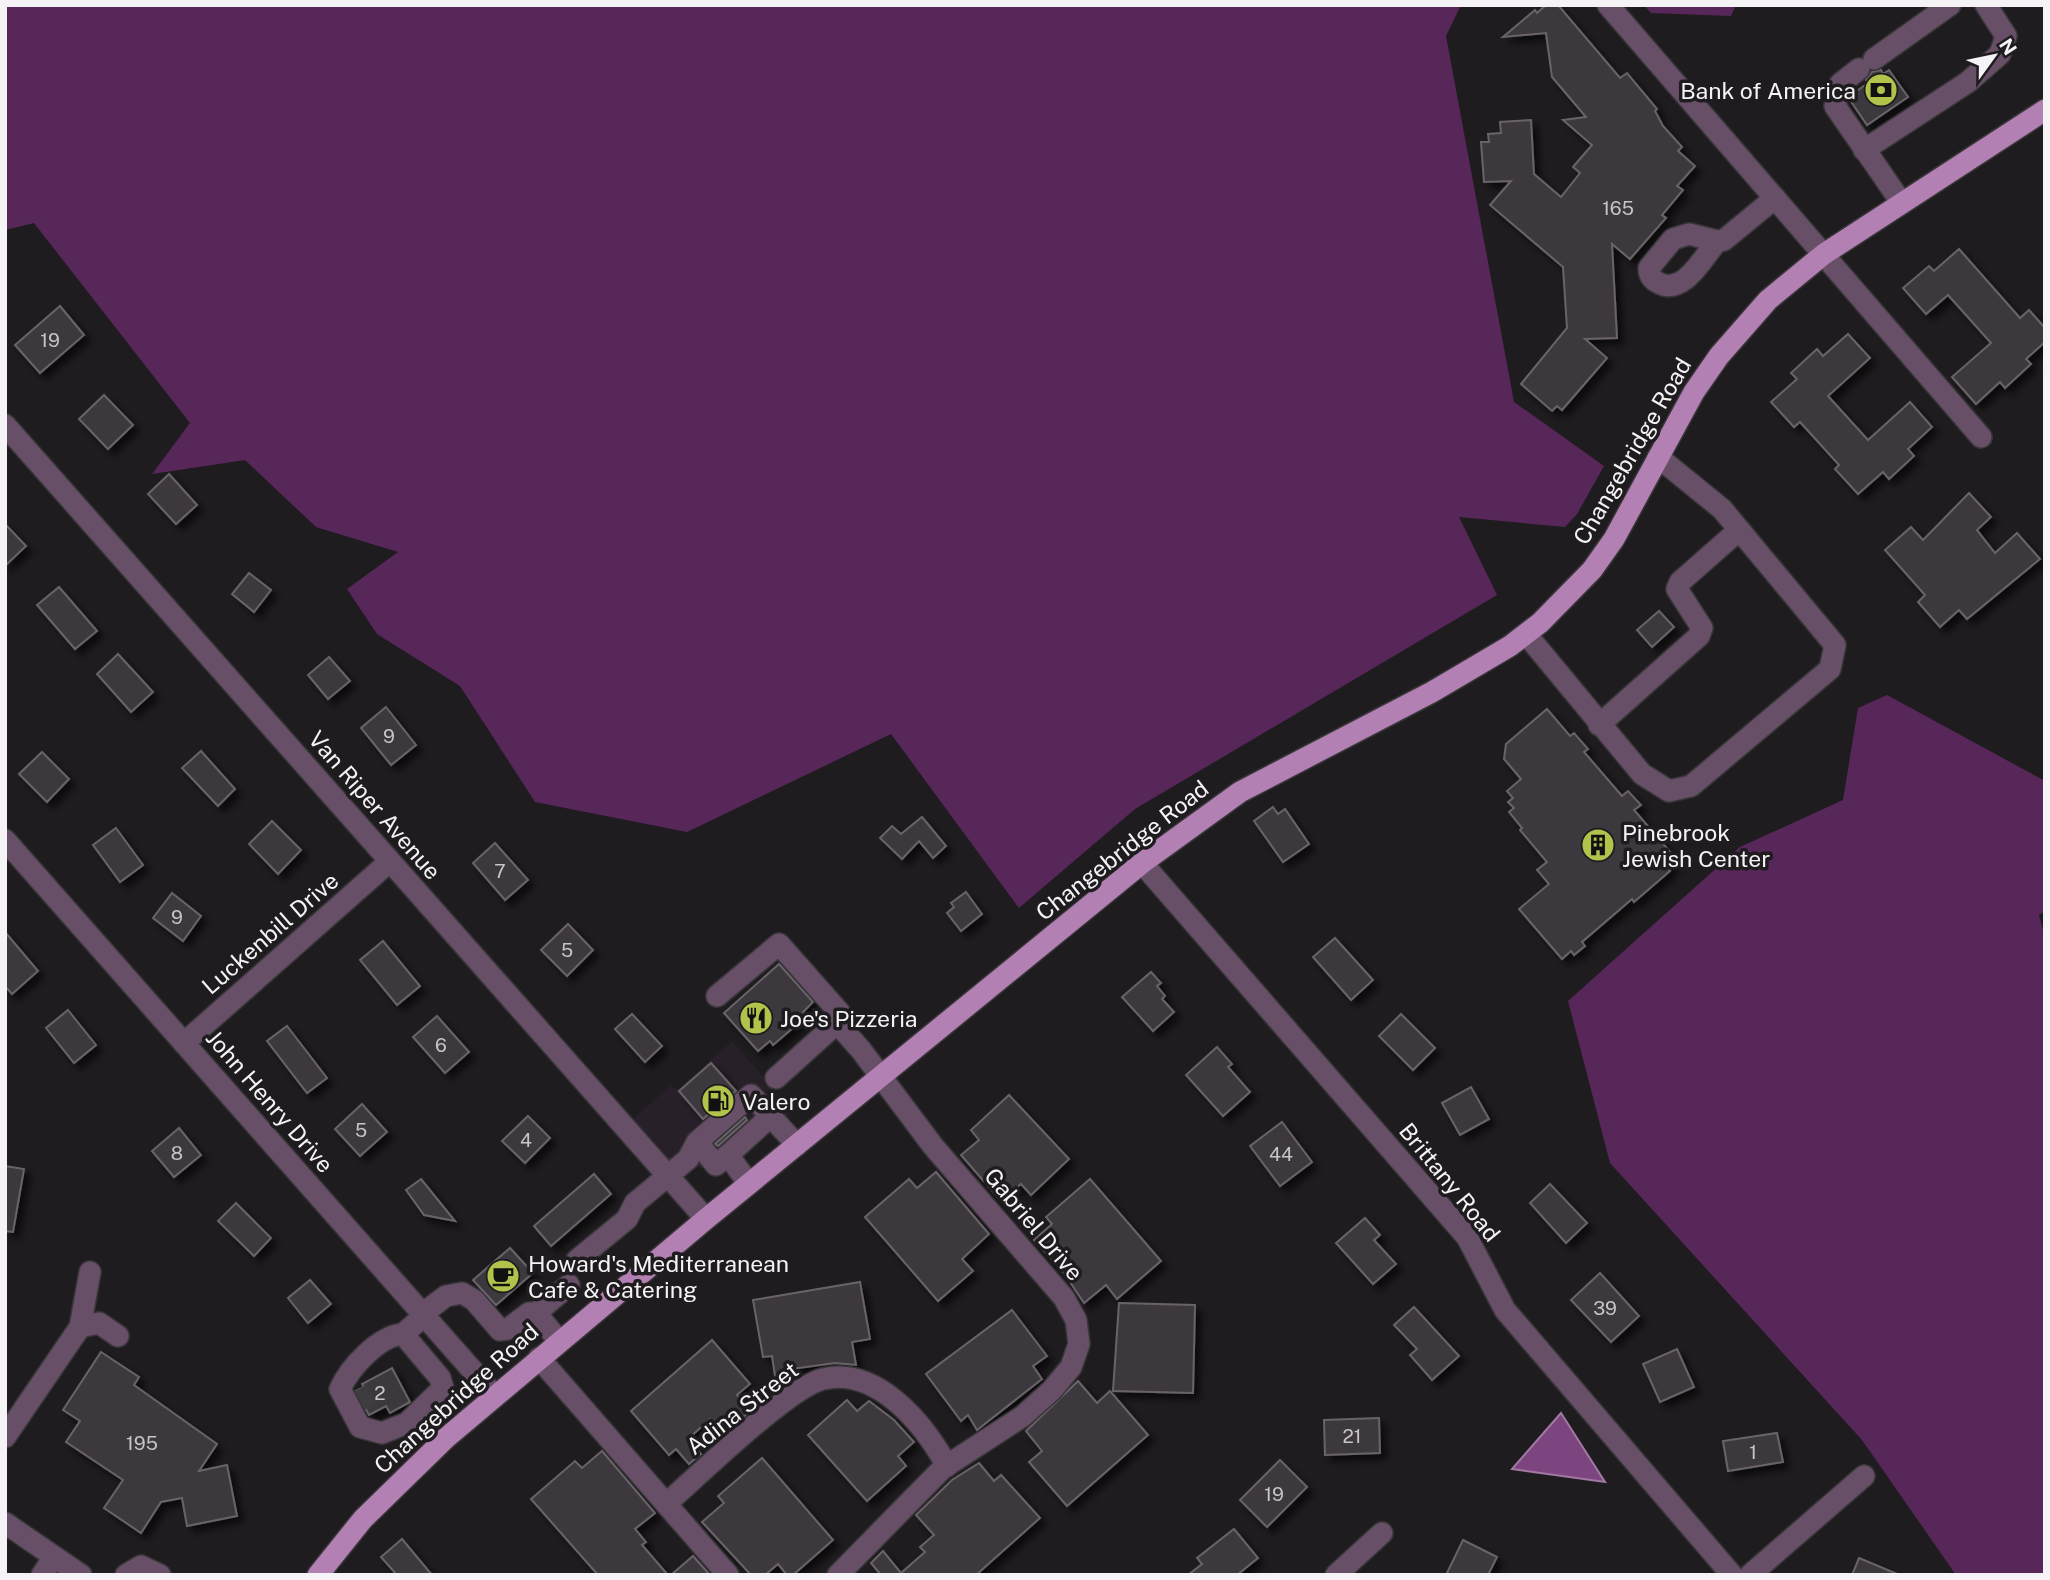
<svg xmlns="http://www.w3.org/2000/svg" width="2050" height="1580" font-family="'Public Sans',sans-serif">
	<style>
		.built { fill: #282028 }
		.green { fill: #58275a }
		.water { fill: #7d457f; stroke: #a179a3; stroke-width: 2 }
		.building { fill: #3c383c; stroke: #696469; stroke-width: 2; filter: url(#shadow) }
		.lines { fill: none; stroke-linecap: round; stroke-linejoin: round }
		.minor-tunnel { stroke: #3f3c3f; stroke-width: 21; stroke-dasharray: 21 10; stroke-linecap: butt }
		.minor-casing { stroke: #393639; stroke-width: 24 }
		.major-casing { stroke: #393639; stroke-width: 24 }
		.minor { stroke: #674f68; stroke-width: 21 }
		.major { stroke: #b380b4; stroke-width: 21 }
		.labels { text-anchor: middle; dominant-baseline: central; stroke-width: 7; stroke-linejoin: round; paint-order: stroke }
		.number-label { font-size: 19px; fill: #c8c4c8 }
		.poi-label { font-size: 23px; fill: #f6f3f6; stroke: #1f1c1f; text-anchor: start }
		.street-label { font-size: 23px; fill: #f6f3f6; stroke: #1f1c1f }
	</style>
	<defs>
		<filter id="shadow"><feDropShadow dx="6" dy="6" stdDeviation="3.5" flood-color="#0009"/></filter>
	</defs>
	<rect width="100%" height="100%" fill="#1f1c1f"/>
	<path class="built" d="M732 1041 793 1111 727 1167 693 1168 684 1176 633 1119 671 1085 677 1090Z"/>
	<g class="green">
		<path d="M5 5H1461L1446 36 1514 402 1604 466 1577 514 1565 527 1459 517 1497 595 1135 809 1019 908 891 734 687 832 535 802 460 686 377 634 347 589 398 552 316 527 245 460 152 474 190 423 34 223 5 230Z"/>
		<path d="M1644 5H1736L1731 16 1651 13Z"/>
		<path d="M1887 695 2045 781V911L2039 915 2045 938V1575H1956L1862 1440 1610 1163 1568 1001 1740 847 1843 800 1858 708Z"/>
	</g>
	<path class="water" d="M1561 1413 1605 1482 1512 1469Z"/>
	<g class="building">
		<path d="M1546 5H1558L1620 78 1627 73 1657 109 1655 111 1663 126 1682 147 1678 151 1695 166 1677 186 1683 190 1662 215 1666 218 1630 259 1612 244 1617 338 1585 339 1607 358 1562 410 1557 406 1552 411 1521 384 1567 328 1563 267 1490 205 1511 181 1484 182 1481 142H1489L1488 134 1501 133 1500 122 1531 120 1534 174 1561 197 1580 173 1573 167 1592 145 1563 120 1586 117 1552 77 1546 33 1503 37 1535 10 1537 13Z"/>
		<path d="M1881 70 1883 74 1889 70 1908 97 1867 125 1850 100 1851 95 1868 83 1866 80 1872 72Z"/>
		<path d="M1959 249 2020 318 2029 310 2045 328V342L2026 359 2031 364 2005 388 2000 382 1976 404 1952 377 1991 343 1948 295 1926 314 1903 288 1929 266 1934 271Z"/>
		<path d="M60 306 84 335 40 373 15 345Z"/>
		<path d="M1848 334 1870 358 1828 396 1868 440 1910 402 1932 427 1908 449 1914 456 1889 479 1883 472 1858 494 1835 469 1839 465 1800 422 1794 427 1771 402 1797 379 1791 373 1817 349 1823 356Z"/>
		<path d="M104 395 133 425 108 449 79 419Z"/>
		<path d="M169 474 197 505 176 524 148 494Z"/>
		<path d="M1969 493 1991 517 1977 530 1995 553 2017 533 2040 559 1967 619 1959 610 1940 627 1918 602 1925 595 1885 550 1911 527 1923 540Z"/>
		<path d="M5 524 26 546 5 566Z"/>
		<path d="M249 573 271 590 254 612 232 594Z"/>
		<path d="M59 587 97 631 75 649 37 605Z"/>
		<path d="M1659 611 1674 627 1652 647 1637 630Z"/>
		<path d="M118 654 153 692 131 712 97 674Z"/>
		<path d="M329 657 350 681 328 699 308 675Z"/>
		<path d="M386 707 416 745 391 765 361 728Z"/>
		<path d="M1547 709 1570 736 1574 733 1588 749 1584 752 1622 796 1628 791 1641 805 1634 810 1677 860 1667 868 1670 871 1634 902 1632 899 1582 942 1585 946 1574 955 1571 951 1562 959 1519 909 1549 884 1537 870 1547 862 1520 830 1522 828 1509 812 1514 808 1508 802 1513 798 1507 791 1521 779 1504 759 1506 744Z"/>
		<path d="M201 751 235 789 218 806 182 768Z"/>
		<path d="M42 752 69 779 47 802 19 774Z"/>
		<path d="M1273 807 1278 814 1285 809 1309 844 1283 862 1254 821Z"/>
		<path d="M922 817 946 846 933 858 919 841 902 859 880 838 892 826 901 834Z"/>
		<path d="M272 821 301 850 278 874 249 844Z"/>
		<path d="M116 828 143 865 120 882 93 845Z"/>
		<path d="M495 843 528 880 505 900 473 863Z"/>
		<path d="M966 892 982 914 961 931 947 913 954 907 951 903Z"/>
		<path d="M172 893 201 916 183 941 153 918Z"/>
		<path d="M568 924 593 950 567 976 541 950Z"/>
		<path d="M5 932 38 971 12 994 5 986Z"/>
		<path d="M1335 938 1373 980 1351 1000 1313 957Z"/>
		<path d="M383 941 420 986 397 1005 360 960Z"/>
		<path d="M779 964 813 1002 803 1012 807 1016 773 1045 770 1041 758 1051 724 1013Z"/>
		<path d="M1151 972 1161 983 1157 986 1165 996 1162 999 1174 1012 1153 1031 1122 997Z"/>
		<path d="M68 1010 96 1045 74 1063 46 1028Z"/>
		<path d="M632 1014 662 1046 645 1062 615 1029Z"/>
		<path d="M1401 1014 1435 1048 1413 1070 1379 1036Z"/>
		<path d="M437 1016 469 1052 445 1073 413 1037Z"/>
		<path d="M287 1026 327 1078 307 1093 267 1041Z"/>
		<path d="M1217 1047 1232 1064 1228 1067 1250 1092 1223 1116 1186 1075Z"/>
		<path d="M711 1063 736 1091 703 1119 679 1091Z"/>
		<path d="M1471 1087 1489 1119 1460 1135 1442 1103Z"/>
		<path d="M1009 1095 1069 1159 1031 1195 1021 1184 1001 1201 961 1155 979 1140 971 1130Z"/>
		<path d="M362 1104 387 1132 360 1156 335 1129Z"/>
		<path d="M528 1116 550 1138 525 1163 502 1141Z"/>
		<path d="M745 1117 747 1120 718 1146 715 1144Z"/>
		<path d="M1282 1122 1312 1162 1280 1186 1250 1146Z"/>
		<path d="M179 1128 201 1155 174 1177 152 1151Z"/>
		<path d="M5 1166 24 1169 13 1232 5 1231Z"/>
		<path d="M936 1172 989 1234 962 1259 973 1271 938 1301 865 1217 909 1179 917 1188Z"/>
		<path d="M594 1174 611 1194 551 1246 534 1226Z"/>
		<path d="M421 1179 455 1221 424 1215 406 1190Z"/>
		<path d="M1090 1179 1161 1261 1117 1299 1106 1285 1084 1303 1064 1273 1034 1240 1052 1224 1046 1217Z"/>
		<path d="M1550 1184 1587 1223 1566 1243 1530 1203Z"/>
		<path d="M236 1203 271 1238 254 1256 218 1221Z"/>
		<path d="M1365 1218 1380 1235 1374 1240 1396 1264 1373 1284 1336 1243Z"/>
		<path d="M510 1248 533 1273 496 1305 473 1280Z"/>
		<path d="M1600 1273 1639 1316 1611 1342 1571 1300Z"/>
		<path d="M310 1280 331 1304 308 1323 288 1298Z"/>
		<path d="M860 1282 870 1339 852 1342 856 1365 835 1363 791 1369 792 1378 777 1389 772 1356 763 1357 753 1300Z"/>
		<path d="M1119 1303 1195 1305 1193 1393 1113 1391Z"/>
		<path d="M1414 1307 1459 1356 1432 1380 1410 1355 1417 1349 1394 1325Z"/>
		<path d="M1012 1310 1047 1356 1033 1366 1042 1379 977 1430 968 1415 961 1421 926 1374Z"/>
		<path d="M712 1340 750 1384 737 1395 750 1411 723 1435 710 1419 688 1439 701 1454 689 1464 676 1449 669 1455 631 1411Z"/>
		<path d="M1677 1349 1694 1387 1660 1402 1643 1364Z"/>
		<path d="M101 1352 139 1377 134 1385 217 1444 199 1471 227 1465 237 1516 187 1526 182 1498 161 1502 141 1533 104 1508 123 1480 66 1442 80 1421 63 1410Z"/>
		<path d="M392 1368 410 1402 390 1413 386 1406 369 1415 356 1391 364 1387 362 1384Z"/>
		<path d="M1078 1381 1097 1403 1110 1391 1148 1435 1067 1506 1029 1462 1042 1451 1026 1431Z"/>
		<path d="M847 1400 857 1411 869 1401 894 1420 914 1442 898 1456 906 1466 867 1501 808 1435Z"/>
		<path d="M1379 1418 1380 1453 1325 1455 1324 1420Z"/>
		<path d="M1777 1433 1783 1462 1728 1471 1723 1441Z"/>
		<path d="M602 1451 655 1513 635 1529 646 1542 642 1545 668 1575H598L531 1499 575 1461 582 1468Z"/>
		<path d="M762 1458 833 1540 793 1575H787L778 1564 765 1575H751L702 1522 724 1503 718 1496Z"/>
		<path d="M1280 1460 1307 1487 1267 1527 1240 1500Z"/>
		<path d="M979 1463 994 1481 1001 1475 1040 1518 976 1575H881L871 1563 883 1551 901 1573 925 1552 920 1547 934 1535 916 1515 952 1480Z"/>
		<path d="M1234 1529 1258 1558 1237 1575H1188L1202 1564 1197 1558Z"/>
		<path d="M402 1539 432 1575H397L381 1557Z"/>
		<path d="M1463 1540 1497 1557 1488 1575H1446Z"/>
		<path d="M693 1556 710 1575H671Z"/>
		<path d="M1859 1558 1897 1574V1575H1852Z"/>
	</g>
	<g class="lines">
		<path class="minor-tunnel" d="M357 1390 370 1414"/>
		<defs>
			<g id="minor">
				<path d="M1608 5 1981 437"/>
				<path d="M1874 59 1950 5"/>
				<path d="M1859 69 1840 84 1835 106 1901 202"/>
				<path d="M1864 150 1968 82 2000 54 2006 36 1986 5"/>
				<path d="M1689 234 1717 241C1703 258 1682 298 1657 282 1650 278 1649 274 1649 268L1673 239Z"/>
				<path d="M1717 241 1724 240 1775 198"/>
				<path d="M5 425 706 1219"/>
				<path d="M1526 634 1642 774 1669 791 1691 786 1830 669 1835 645 1722 509 1658 457"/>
				<path d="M1599 725 1699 636 1702 628 1677 589 1680 582 1739 530"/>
				<path d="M5 840 495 1396"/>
				<path d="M1142 863 1467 1237 1505 1310 1732 1575"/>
				<path d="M717 996 779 944 840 1013 837 1023"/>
				<path d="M184 1043 389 862"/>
				<path d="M776 1078 837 1023 861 1050 933 1146 1064 1298 1076 1320 1079 1344 1071 1367 1052 1390 1023 1416 943 1468 838 1575"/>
				<path d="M697 1142 716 1165 728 1155 749 1184"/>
				<path d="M728 1155 771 1116"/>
				<path d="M577 1260 627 1219 635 1203 688 1159 697 1142 751 1095 797 1145"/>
				<path d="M536 1313 559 1341"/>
				<path d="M422 1314 446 1296 462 1293 474 1300 500 1330 508 1329 529 1313H536L569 1285"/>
				<path d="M80 1327 99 1323 118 1336"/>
				<path d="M403 1334C379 1336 350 1367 340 1389L360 1427 382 1433 407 1423 443 1388 440 1378 403 1334 424 1316"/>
				<path d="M539 1358 728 1575"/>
				<path d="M5 1437 80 1327 90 1272"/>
				<path d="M667 1503C698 1476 789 1387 823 1379 877 1366 924 1424 947 1466"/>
				<path d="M5 1523 81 1575"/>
				<path d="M42 1575 54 1557"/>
				<path d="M126 1575 141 1566 160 1575"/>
				<path d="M1336 1575 1382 1533"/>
				<path d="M1750 1575 1864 1476"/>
			</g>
			<path id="major" d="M318 1575 363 1519 446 1438 706 1219 1142 863 1240 792 1432 692 1510 646 1540 623 1592 570 1614 539 1694 392 1719 356 1768 300 1824 254 2045 110"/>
		</defs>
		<use href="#minor" class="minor-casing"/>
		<use href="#major" class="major-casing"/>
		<use href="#minor" class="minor"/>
		<use href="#major" class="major"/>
	</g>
	<defs>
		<symbol id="bank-disc" viewBox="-11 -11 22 22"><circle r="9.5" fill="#b3c24b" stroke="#1f1c1f"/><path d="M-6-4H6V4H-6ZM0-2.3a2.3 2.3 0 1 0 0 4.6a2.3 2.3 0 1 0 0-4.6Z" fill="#111"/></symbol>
		<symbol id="building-disc" viewBox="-11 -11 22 22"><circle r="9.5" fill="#b3c24b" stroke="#1f1c1f"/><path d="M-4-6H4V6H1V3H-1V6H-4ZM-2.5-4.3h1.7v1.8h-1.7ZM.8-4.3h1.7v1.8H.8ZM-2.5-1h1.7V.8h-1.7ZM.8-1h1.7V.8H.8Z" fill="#111"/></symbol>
		<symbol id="restaurant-disc" viewBox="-11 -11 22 22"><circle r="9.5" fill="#b3c24b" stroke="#1f1c1f"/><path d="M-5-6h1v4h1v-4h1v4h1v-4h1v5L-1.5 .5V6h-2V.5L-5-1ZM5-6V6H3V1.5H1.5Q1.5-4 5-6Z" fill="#111"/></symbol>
		<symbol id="fuel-disc" viewBox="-11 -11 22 22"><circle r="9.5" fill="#b3c24b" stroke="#1f1c1f"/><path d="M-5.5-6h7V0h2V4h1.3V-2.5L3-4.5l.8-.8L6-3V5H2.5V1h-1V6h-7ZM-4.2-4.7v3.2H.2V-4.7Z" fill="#111"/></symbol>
		<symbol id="cafe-disc" viewBox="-11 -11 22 22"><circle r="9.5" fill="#b3c24b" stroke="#1f1c1f"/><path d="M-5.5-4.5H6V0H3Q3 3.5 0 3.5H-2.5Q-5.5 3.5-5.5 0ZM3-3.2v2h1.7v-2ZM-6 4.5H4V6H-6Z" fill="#111"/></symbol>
	</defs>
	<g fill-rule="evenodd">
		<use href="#bank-disc" x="1862" y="71" width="38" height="38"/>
		<use href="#building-disc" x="1579" y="826" width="38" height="38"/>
		<use href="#restaurant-disc" x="737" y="999" width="38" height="38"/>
		<use href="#fuel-disc" x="699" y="1082" width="38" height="38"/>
		<use href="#cafe-disc" x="484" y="1257" width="38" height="38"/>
	</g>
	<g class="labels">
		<g class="number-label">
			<text x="1618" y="208">165</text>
			<text x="50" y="340">19</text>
			<text x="389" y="736">9</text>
			<text x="500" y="871">7</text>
			<text x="177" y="917">9</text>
			<text x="567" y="950">5</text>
			<text x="441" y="1045">6</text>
			<text x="361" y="1130">5</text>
			<text x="526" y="1140">4</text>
			<text x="177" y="1153">8</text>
			<text x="1281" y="1154">44</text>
			<text x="1605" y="1308">39</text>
			<text x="380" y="1393">2</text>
			<text x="1352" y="1436">21</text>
			<text x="142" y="1443">195</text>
			<text x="1753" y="1452">1</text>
			<text x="1274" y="1494">19</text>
		</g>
		<g class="poi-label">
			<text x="1856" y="90" text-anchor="end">Bank of America</text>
			<text x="1622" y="832">Pinebrook<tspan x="1622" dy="26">Jewish Center</tspan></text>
			<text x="780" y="1018">Joe's Pizzeria</text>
			<text x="742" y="1101">Valero</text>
			<text x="528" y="1263">Howard's Mediterranean<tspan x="528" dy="26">Cafe &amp; Catering</tspan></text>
		</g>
		<g class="street-label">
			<text transform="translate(1632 451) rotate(-60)">Changebridge Road</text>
			<text transform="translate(375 805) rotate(49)">Van Riper Avenue</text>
			<text transform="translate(1122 850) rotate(-38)">Changebridge Road</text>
			<text transform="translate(270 933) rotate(-41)">Luckenbill Drive</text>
			<text transform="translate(270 1101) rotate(49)">John Henry Drive</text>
			<text transform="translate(1450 1182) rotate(51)">Brittany Road</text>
			<text transform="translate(1034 1224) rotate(50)">Gabriel Drive</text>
			<text transform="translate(456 1398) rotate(-42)">Changebridge Road</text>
			<text transform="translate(742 1408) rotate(-38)">Adina Street</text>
		</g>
	</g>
	<rect width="2050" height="1580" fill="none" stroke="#f6f3f6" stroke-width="14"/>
	<g transform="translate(1994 56) rotate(57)" stroke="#1f1c1f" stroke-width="5" paint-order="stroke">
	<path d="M0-5L12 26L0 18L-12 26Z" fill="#f6f3f6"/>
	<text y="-10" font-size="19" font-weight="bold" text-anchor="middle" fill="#f6f3f6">N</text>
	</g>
</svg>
